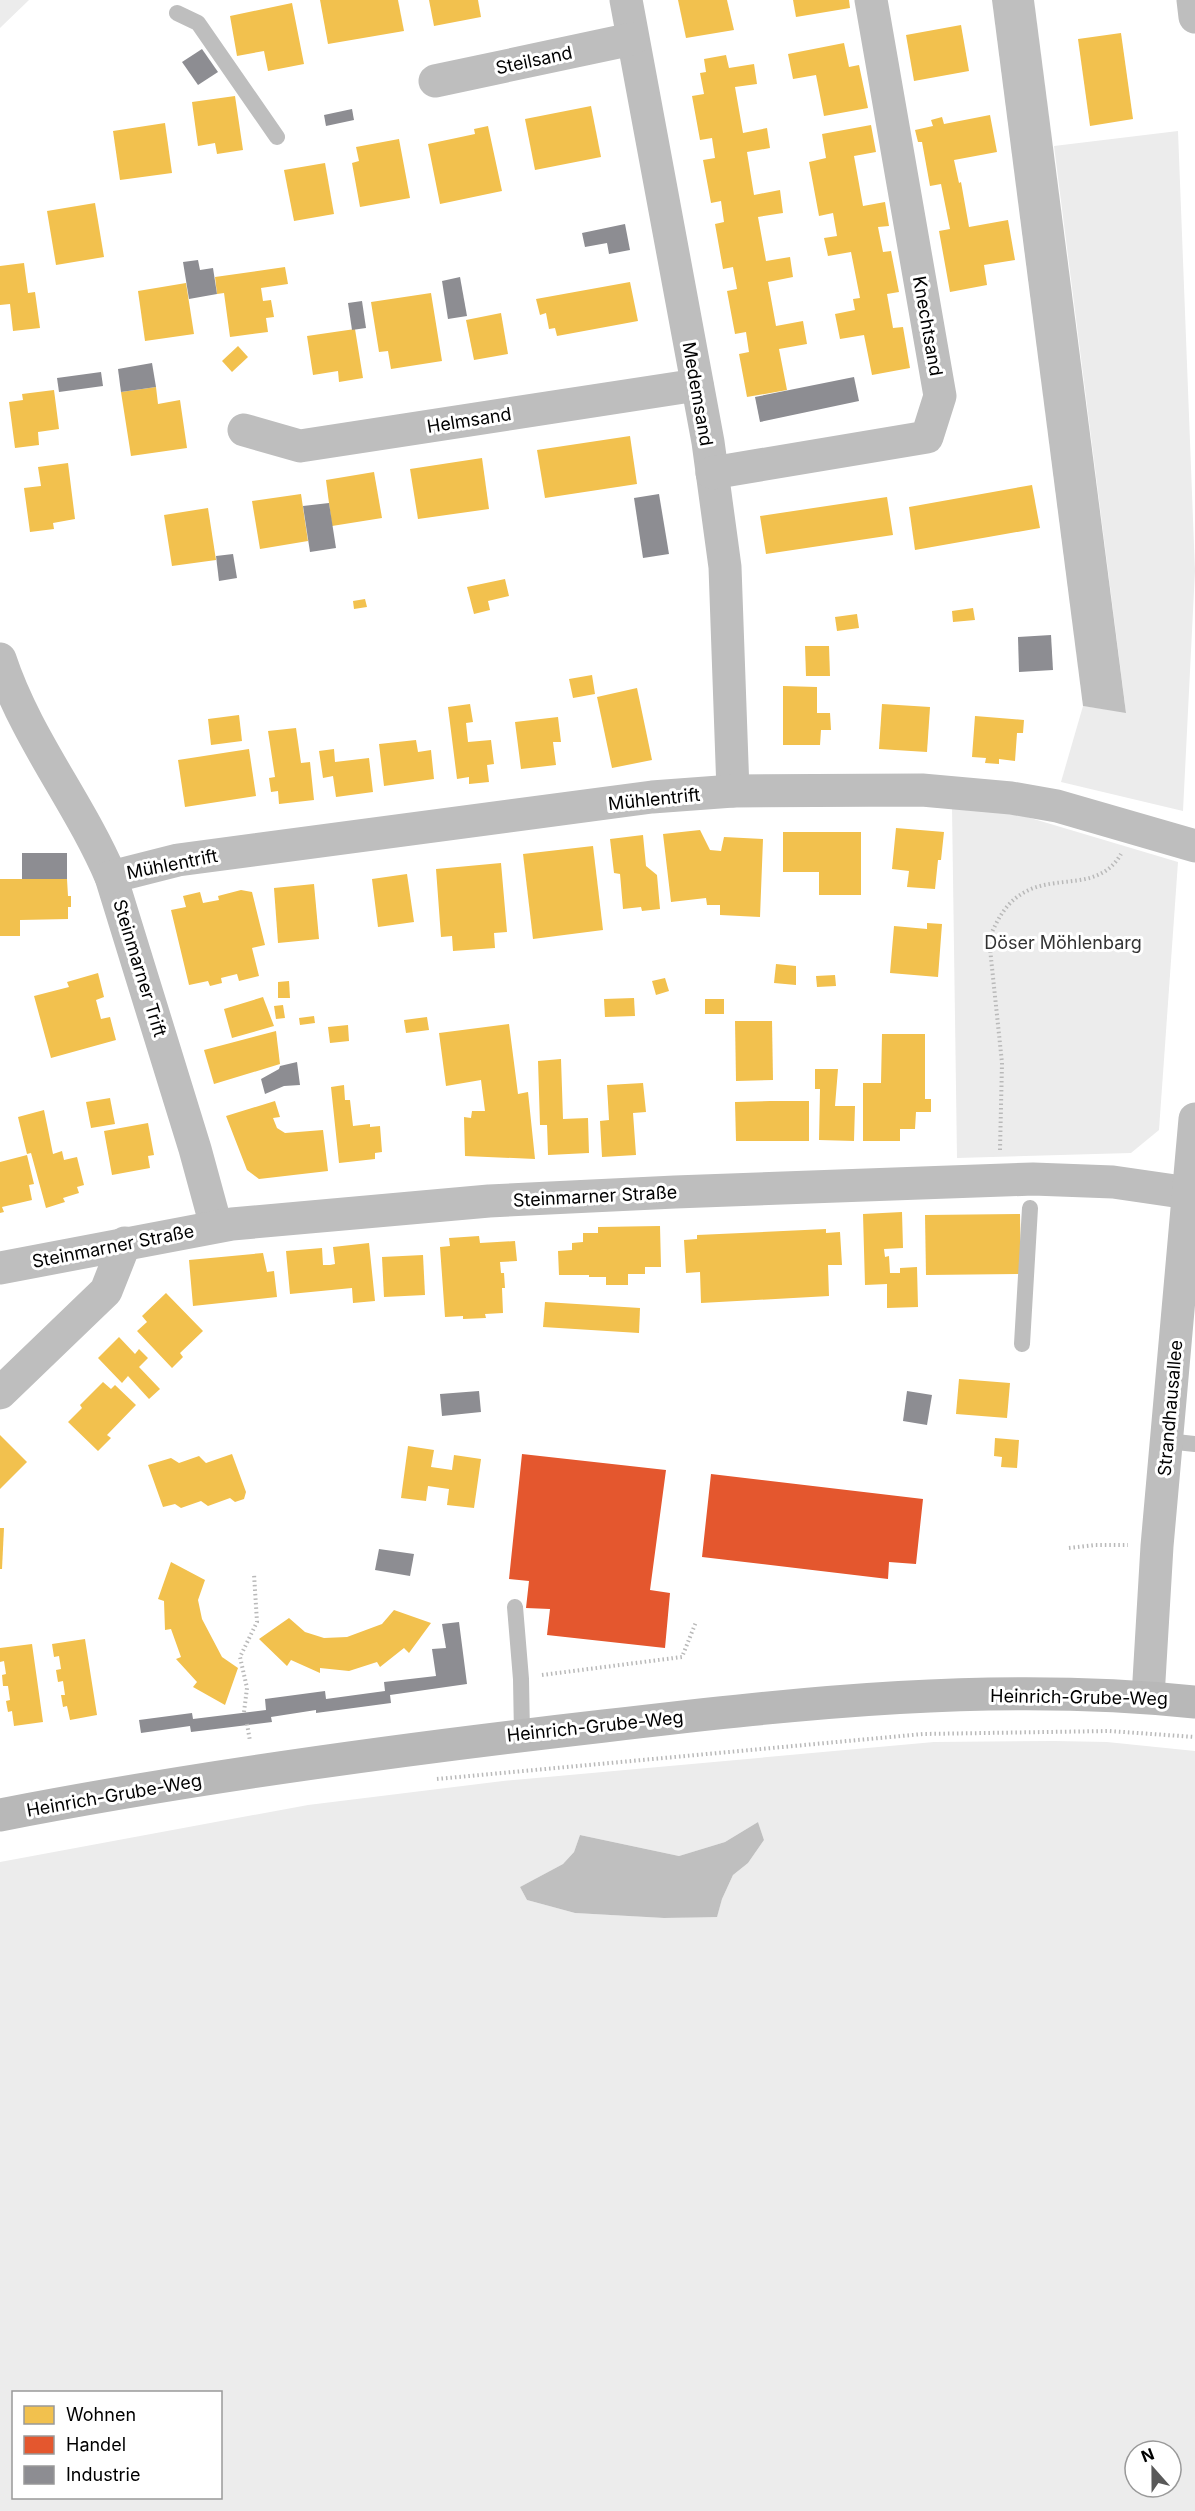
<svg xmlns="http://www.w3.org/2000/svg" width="1195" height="2511" font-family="Inter,sans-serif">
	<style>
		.green { fill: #ececec; fill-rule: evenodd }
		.water { fill: #bfbfbf }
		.homes { fill: #f2c14e }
		.shops { fill: #e4572e }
		.industry { fill: #8d8d92 }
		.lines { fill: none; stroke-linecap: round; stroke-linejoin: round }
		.path { stroke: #b9b9b9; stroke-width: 4; stroke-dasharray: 1.5 3; stroke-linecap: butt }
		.lane { stroke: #bebebe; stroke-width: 16 }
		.street { stroke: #bebebe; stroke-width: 33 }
		.secondary { stroke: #b8b8b8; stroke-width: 33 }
		.labels { text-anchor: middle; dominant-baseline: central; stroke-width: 6; stroke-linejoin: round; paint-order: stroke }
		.street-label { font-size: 18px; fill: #000; stroke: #fff }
		.park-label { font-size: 18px; fill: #333; stroke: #fff }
	</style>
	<rect width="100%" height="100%" fill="#fff"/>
	<g class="green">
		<path d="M0 0H29L0 28Z"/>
		<path d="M1178 131 1195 571 1183 811 1061 782 1083 706 1126 712 1054 146Z"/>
		<path d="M952 807 1017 814 1178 862 1159 1130 1131 1153 957 1158Z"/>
		<path d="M1054 1741 1107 1742 1195 1751V2511H0V1862L308 1805 503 1781 934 1742ZM758 1822 764 1840 748 1863 733 1875 722 1899 717 1916 664 1918 575 1913 527 1900 520 1887 563 1864 574 1852 580 1835 679 1856 725 1842ZM14 2392H220V2498H14ZM1135 2451H1171V2487H1135Z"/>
	</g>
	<g class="water">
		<path d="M992 0H1034L1126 713 1083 706Z"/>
		<path d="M758 1822 764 1840 748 1863 733 1875 722 1899 717 1917 664 1918 575 1913 527 1900 520 1887 563 1864 574 1852 580 1835 679 1856 725 1842Z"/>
	</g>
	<g class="homes">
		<path d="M320 0H398L404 31 328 44Z"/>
		<path d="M429 0H478L481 17 434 26Z"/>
		<path d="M678 0H727L734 30 686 38Z"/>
		<path d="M793 0H849L850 8 796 17Z"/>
		<path d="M292 3 304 64 268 71 264 51 237 56 230 16Z"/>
		<path d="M961 25 969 71 914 81 906 35Z"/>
		<path d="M1121 33 1133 119 1090 126 1078 39Z"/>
		<path d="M844 43 849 67 859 65 868 108 824 116 816 75 793 79 788 54Z"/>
		<path d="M726 55 729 68 754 64 757 84 735 87 743 133 767 128 770 148 747 152 754 195 780 190 783 213 758 217 766 261 790 257 793 277 768 282 776 326 803 321 807 344 779 349 787 390 747 397 739 354 749 352 746 332 735 334 727 291 737 289 733 267 723 269 715 224 724 222 721 201 711 203 703 160 715 158 712 138 700 140 692 96 704 94 700 73 706 72 704 59Z"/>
		<path d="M235 96 243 150 217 154 215 143 198 146 192 102Z"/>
		<path d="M591 106 601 157 535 170 525 119Z"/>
		<path d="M990 115 997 152 954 160 959 183 961 182 969 227 1008 220 1015 260 984 265 987 285 950 292 939 231 950 229 941 184 930 186 922 142H918L915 130 933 126 931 120 942 117 944 124Z"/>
		<path d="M165 123 172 173 120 180 113 131Z"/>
		<path d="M871 125 876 152 854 156 863 206 885 202 889 226 878 227 883 252 891 251 899 292 887 294 893 328 903 327 910 368 872 375 864 335 840 339 835 314 855 310 853 299 860 298 851 252 828 256 824 238 837 236 833 213 819 216 809 162 826 158 822 134Z"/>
		<path d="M488 126 502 191 440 204 428 144 475 134 474 129Z"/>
		<path d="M399 139 410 198 360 207 352 163 359 161 356 147Z"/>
		<path d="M325 163 334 214 294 221 284 170Z"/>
		<path d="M95 203 104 257 56 265 47 211Z"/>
		<path d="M24 263 28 293 35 292 40 328 13 331 10 304 0 305V266Z"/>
		<path d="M285 267 288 284 261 288 263 301 271 300 274 317 266 318 268 332 230 337 224 293 217 294 215 277Z"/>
		<path d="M630 282 638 321 557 336 555 328 549 329 546 313 540 315 536 299Z"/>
		<path d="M186 283 194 334 145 341 138 291Z"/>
		<path d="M431 293 442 361 391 369 388 351 379 352 371 302Z"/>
		<path d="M501 313 508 354 474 360 466 320Z"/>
		<path d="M355 329 363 378 339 382 338 371 313 375 307 336Z"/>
		<path d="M238 346 248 357 232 372 222 361Z"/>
		<path d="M156 387 158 404 180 400 187 448 131 456 121 392Z"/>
		<path d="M54 390 59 429 38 432 39 445 15 448 9 402 23 400 22 394Z"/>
		<path d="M630 436 637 484 545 498 537 450Z"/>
		<path d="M482 458 489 509 418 519 410 469Z"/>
		<path d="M68 463 75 519 53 523 54 529 30 532 24 488 41 486 38 467Z"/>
		<path d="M374 472 382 518 332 526 326 480Z"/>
		<path d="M1032 485 1040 528 915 550 909 507Z"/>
		<path d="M301 494 308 541 260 549 252 501Z"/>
		<path d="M887 497 893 535 766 554 760 516Z"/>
		<path d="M208 508 216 560 172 566 164 515Z"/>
		<path d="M505 579 509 596 488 601 490 610 474 614 467 587Z"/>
		<path d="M365 599 367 607 354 609 353 601Z"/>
		<path d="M973 608 975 620 953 622 952 611Z"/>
		<path d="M857 614 859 628 837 631 835 617Z"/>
		<path d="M805 646H829L830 676H806Z"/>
		<path d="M592 675 595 694 573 698 569 679Z"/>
		<path d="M783 686 817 687V713H830L831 730H821L820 745H783Z"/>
		<path d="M637 688 652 760 612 768 597 697Z"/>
		<path d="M470 704 473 722 466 723 468 742 491 740 494 764 487 765 489 782 469 784V777L457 779 448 707Z"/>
		<path d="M882 704 930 707 927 752 879 749Z"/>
		<path d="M239 715 242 741 211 745 208 719Z"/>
		<path d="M975 716 1024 720 1023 733H1017L1015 761 999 759V764L985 763 986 758 972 757Z"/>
		<path d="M558 717 561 742H553L556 765 521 769 515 722Z"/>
		<path d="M296 728 301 763 310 762 314 800 279 804 278 791 271 792 269 778 275 777 268 731Z"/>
		<path d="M416 740 418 752 431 750 434 779 384 786 379 744Z"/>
		<path d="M249 749 256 796 185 807 178 760Z"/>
		<path d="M334 749 335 762 369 758 373 792 336 797 333 776 323 778 319 751Z"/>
		<path d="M896 828 944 832 941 860H938L935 889 907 887 909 871 892 869Z"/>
		<path d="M700 830 710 850 721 851 724 837 763 839 760 917 720 915V905H707L706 898 671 902 663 834Z"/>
		<path d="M783 832H861V895H819V872H783Z"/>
		<path d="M643 835 646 866 657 875 660 909 642 911 641 907 623 909 620 874 614 873 610 839Z"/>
		<path d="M593 846 603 930 533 939 523 854Z"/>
		<path d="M501 863 507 932 494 933 495 948 453 951 452 936 441 937 436 869Z"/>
		<path d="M407 874 414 922 378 927 372 879Z"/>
		<path d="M0 879H67L68 896H71V907H68V919L20 920V936H0Z"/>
		<path d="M314 884 319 939 278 943 274 888Z"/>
		<path d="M241 890 252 892 265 945 252 948 259 976 239 981 237 974 221 978 222 983 210 986 208 981 189 985 171 910 186 907 183 896 200 892 203 903 219 900 218 896Z"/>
		<path d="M927 923 942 924 938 977 890 973 894 926 927 929Z"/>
		<path d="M776 964 796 966V985L774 983Z"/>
		<path d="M98 973 104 997 96 1000 101 1019 110 1017 116 1040 51 1058 34 996 69 987 67 982Z"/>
		<path d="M835 975 836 986 817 987 816 976Z"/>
		<path d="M665 978 669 991 656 995 652 981Z"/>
		<path d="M289 981 290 998H278V982Z"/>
		<path d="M263 997 274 1026 232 1038 224 1009Z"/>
		<path d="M634 998 635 1016 605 1017 604 999Z"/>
		<rect x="705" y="999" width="19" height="15"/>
		<path d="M283 1005 285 1018 276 1019 274 1006Z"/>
		<path d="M314 1016 315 1023 300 1025 299 1018Z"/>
		<path d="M427 1017 429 1030 406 1033 404 1020Z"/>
		<path d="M735 1021H772L773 1080 736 1081Z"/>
		<path d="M509 1024 518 1094 528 1092 535 1159 465 1156 464 1117 471 1118 472 1111H485L481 1080 446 1086 439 1033Z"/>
		<path d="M348 1025 349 1041 330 1043 328 1027Z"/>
		<path d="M276 1031 280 1064 214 1084 204 1050Z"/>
		<path d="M882 1034H925V1099H931V1112H916L915 1129H900V1141H863V1083H881Z"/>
		<path d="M561 1059 563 1119 588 1118 589 1153 548 1155 547 1125H540L538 1061Z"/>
		<path d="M815 1069H838L835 1106H855L854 1141 819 1140 820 1089H815Z"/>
		<path d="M643 1083 646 1112 633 1113 636 1155 602 1157 600 1121 609 1120 607 1085Z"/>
		<path d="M344 1085 345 1100H350L353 1126 370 1124V1127L380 1126 382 1152 375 1153V1159L339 1163 331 1087Z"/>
		<path d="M110 1098 115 1124 91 1128 86 1102Z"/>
		<path d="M275 1101 280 1117 273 1118 277 1128 285 1133 323 1130 328 1171 259 1179 247 1170 226 1116Z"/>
		<path d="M770 1101H809V1141H736L735 1102Z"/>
		<path d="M44 1110 53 1154 62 1151 64 1160 77 1157 84 1185 77 1187 79 1193 63 1198 65 1202 46 1208 31 1153 27 1154 18 1117Z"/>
		<path d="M148 1123 154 1155 148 1156 150 1168 112 1175 104 1131Z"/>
		<path d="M27 1155 34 1184 29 1185 32 1200 2 1207 4 1212 0 1213V1162Z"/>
		<path d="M902 1212 903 1248 884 1249 885 1257 889 1256 890 1273H900V1268L917 1267 918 1307 887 1308V1284L865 1285 863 1214Z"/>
		<path d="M1020 1214 1021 1274 926 1275 925 1215Z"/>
		<path d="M660 1226 661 1267H645V1274H628V1285H606V1277H589V1275H559L558 1251 572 1250V1243L583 1242V1233H598V1227Z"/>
		<path d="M826 1229V1233L840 1232 842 1265H828L829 1296 701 1303 700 1272 686 1273 684 1240 697 1239V1235Z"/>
		<path d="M479 1236 480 1243 515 1241 517 1261 500 1262 501 1273H504L505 1288H502L503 1313 485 1314 486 1318 463 1319V1316L445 1317 440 1247 450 1246 449 1238Z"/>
		<path d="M369 1243 375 1301 353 1303 352 1288 290 1294 286 1251 322 1248 323 1265H330L335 1264 333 1247Z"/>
		<path d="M263 1253 267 1272 274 1271 277 1297 193 1306 189 1260Z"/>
		<path d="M423 1255 425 1295 384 1297 382 1257Z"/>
		<path d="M166 1293 203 1331 180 1353 183 1357 172 1368 137 1331 147 1322 142 1316Z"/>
		<path d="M545 1302 640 1308 639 1333 543 1327Z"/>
		<path d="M119 1337 135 1354 139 1349 148 1358 139 1367 160 1389 149 1399 128 1376 122 1383 98 1358Z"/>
		<path d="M959 1379 1010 1383 1007 1418 956 1414Z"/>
		<path d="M103 1382 111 1389 115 1385 136 1405 107 1435 111 1438 98 1451 68 1422 82 1408 80 1405Z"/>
		<path d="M0 1435 27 1462 0 1489Z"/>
		<path d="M995 1438 1019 1440 1017 1468 1001 1467 1002 1457 994 1456Z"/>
		<path d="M408 1446 434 1450 431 1467 452 1470 454 1455 481 1459 474 1508 447 1505 449 1489 428 1486 426 1501 401 1498Z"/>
		<path d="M232 1454 246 1492 244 1499 235 1502 230 1498 208 1506 201 1501 181 1508 175 1504 163 1507 148 1465 171 1458 179 1463 199 1456 206 1463Z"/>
		<path d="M0 1528H4L2 1569H0Z"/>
		<path d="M171 1562 205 1580 198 1600 202 1619 222 1657 238 1668 225 1705 193 1687 197 1682 176 1659 181 1657 171 1629 165 1630 164 1601 158 1599Z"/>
		<path d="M394 1610 431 1623 409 1653 404 1648 380 1667 377 1662 349 1671 320 1668V1673L291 1660 287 1666 259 1639 289 1618 305 1632 324 1638 347 1637 382 1624Z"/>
		<path d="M85 1639 97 1715 70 1720 67 1706 63 1707 61 1695H65L63 1681 58 1682 56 1670 61 1669 59 1656 54 1657 52 1644Z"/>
		<path d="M32 1644 43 1722 14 1726 12 1711 8 1712 6 1701 10 1700 8 1686H3L2 1675 6 1674 4 1661 0 1662V1648Z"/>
	</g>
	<g class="shops">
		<path d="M522 1454 666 1470 650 1590 670 1593 665 1648 547 1635 550 1609 526 1608 529 1581 509 1579Z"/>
		<path d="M711 1474 923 1499 916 1564 889 1562 888 1579 702 1557Z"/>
	</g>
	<g class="industry">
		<path d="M202 49 218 72 198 85 182 62Z"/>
		<path d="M352 109 354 120 326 126 324 115Z"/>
		<path d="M625 224 630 250 609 254 607 243 585 247 582 233Z"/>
		<path d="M198 260 200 270 213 268 217 294 189 299 183 262Z"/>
		<path d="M460 277 467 316 448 319 442 281Z"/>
		<path d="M362 301 366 328 352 330 348 303Z"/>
		<path d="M152 363 156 387 121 392 118 369Z"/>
		<path d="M101 372 103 386 59 392 57 378Z"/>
		<path d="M854 377 859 401 760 422 755 397Z"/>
		<path d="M659 494 669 554 643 558 634 498Z"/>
		<path d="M329 503 336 548 310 552 303 506Z"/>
		<path d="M233 554 237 578 219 581 216 556Z"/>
		<path d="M1051 635 1053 670 1019 672 1018 637Z"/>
		<rect x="22" y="853" width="45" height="26"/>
		<path d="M297 1062 300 1085 284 1086 265 1094 261 1079 279 1069 280 1066Z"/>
		<path d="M479 1391 481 1412 442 1416 440 1394Z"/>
		<path d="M907 1391 932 1395 927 1425 903 1421Z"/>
		<path d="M379 1549 414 1554 410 1576 375 1570Z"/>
		<path d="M459 1622 467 1684 390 1695 391 1703 316 1713V1710L271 1717 272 1722 191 1732 190 1726 141 1733 139 1720 192 1713 193 1719 266 1710 265 1699 325 1691 326 1699 385 1691 384 1682 436 1676 432 1649 446 1648 442 1624Z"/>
	</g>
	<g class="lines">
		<g class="path">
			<path d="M1000 1150 1002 1063 989 939C997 920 1006 902 1025 892 1057 874 1099 892 1121 854"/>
			<path d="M1069 1548 1095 1545H1128"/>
			<path d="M542 1675 682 1657 696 1622"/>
			<path d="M244 1712 247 1688 240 1657 257 1622 254 1574"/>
			<path d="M247 1724 250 1741"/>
			<path d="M437 1779 923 1734 1109 1731 1195 1737"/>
		</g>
		<g class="lane">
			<path d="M177 13 198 23 277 137"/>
			<path d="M1022 1344 1030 1208"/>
			<path d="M1167 1441 1195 1444"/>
			<path d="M515 1607 521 1679 522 1735"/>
		</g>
		<g class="street">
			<path d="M626 0 708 442 725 567 733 791"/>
			<path d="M1193 0 1195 17"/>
			<path d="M435 81 632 39"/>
			<path d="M244 430 300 446 697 385"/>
			<path d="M712 473 927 437 940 396 871 0"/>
			<path d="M0 659C26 738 79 802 111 877L195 1149 216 1226"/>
			<path d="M111 877 178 860 652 797 733 791 922 790 1011 798 1057 806 1195 846"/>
			<path d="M0 1268 232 1224 489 1201 675 1192 1033 1179 1113 1182 1195 1194"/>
			<path d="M0 1393 106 1291 125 1243"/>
			<path d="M1148 1697 1157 1546 1195 1119"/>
		</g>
		<path class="secondary" d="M0 1815C200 1776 402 1749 604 1726 800 1703 998 1681 1195 1702"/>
	</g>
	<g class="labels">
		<g class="street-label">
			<text transform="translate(534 60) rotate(-12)">Steilsand</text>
			<text transform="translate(928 326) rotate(80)">Knechtsand</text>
			<text transform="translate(698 394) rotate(80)">Medemsand</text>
			<text transform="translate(469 420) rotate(-9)">Helmsand</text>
			<text transform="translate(654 799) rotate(-6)">Mühlentrift</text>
			<text transform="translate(172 864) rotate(-11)">Mühlentrift</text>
			<text transform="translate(140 968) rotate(73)">Steinmarner Trift</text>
			<text transform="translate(595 1196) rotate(-3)">Steinmarner Straße</text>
			<text transform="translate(113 1246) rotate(-11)">Steinmarner Straße</text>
			<text transform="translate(1170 1408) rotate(-85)">Strandhausallee</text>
			<text transform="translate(1079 1697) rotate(1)">Heinrich-Grube-Weg</text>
			<text transform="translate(595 1726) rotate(-6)">Heinrich-Grube-Weg</text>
			<text transform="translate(114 1795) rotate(-10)">Heinrich-Grube-Weg</text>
		</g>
		<g class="park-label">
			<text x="1063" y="942">Döser Möhlenbarg</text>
		</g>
	</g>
	<rect x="12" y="2391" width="210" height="108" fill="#ffffff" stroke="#999999" stroke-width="1.5"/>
	<rect x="24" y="2406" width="30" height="18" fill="#f2c14e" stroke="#999999" stroke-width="1.5"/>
	<text x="66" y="2421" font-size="18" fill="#000000">Wohnen</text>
	<rect x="24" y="2436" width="30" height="18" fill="#e4572e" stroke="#999999" stroke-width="1.5"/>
	<text x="66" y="2451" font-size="18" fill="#000000">Handel</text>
	<rect x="24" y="2466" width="30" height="18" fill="#8d8d92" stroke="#999999" stroke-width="1.5"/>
	<text x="66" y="2481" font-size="18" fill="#000000">Industrie</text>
	<g transform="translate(1153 2469) rotate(339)"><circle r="28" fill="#ffffff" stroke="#999999" stroke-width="1.5"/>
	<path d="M0-4.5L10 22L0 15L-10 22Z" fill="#595959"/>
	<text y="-9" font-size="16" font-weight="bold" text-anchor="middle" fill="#000000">N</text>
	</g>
</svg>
